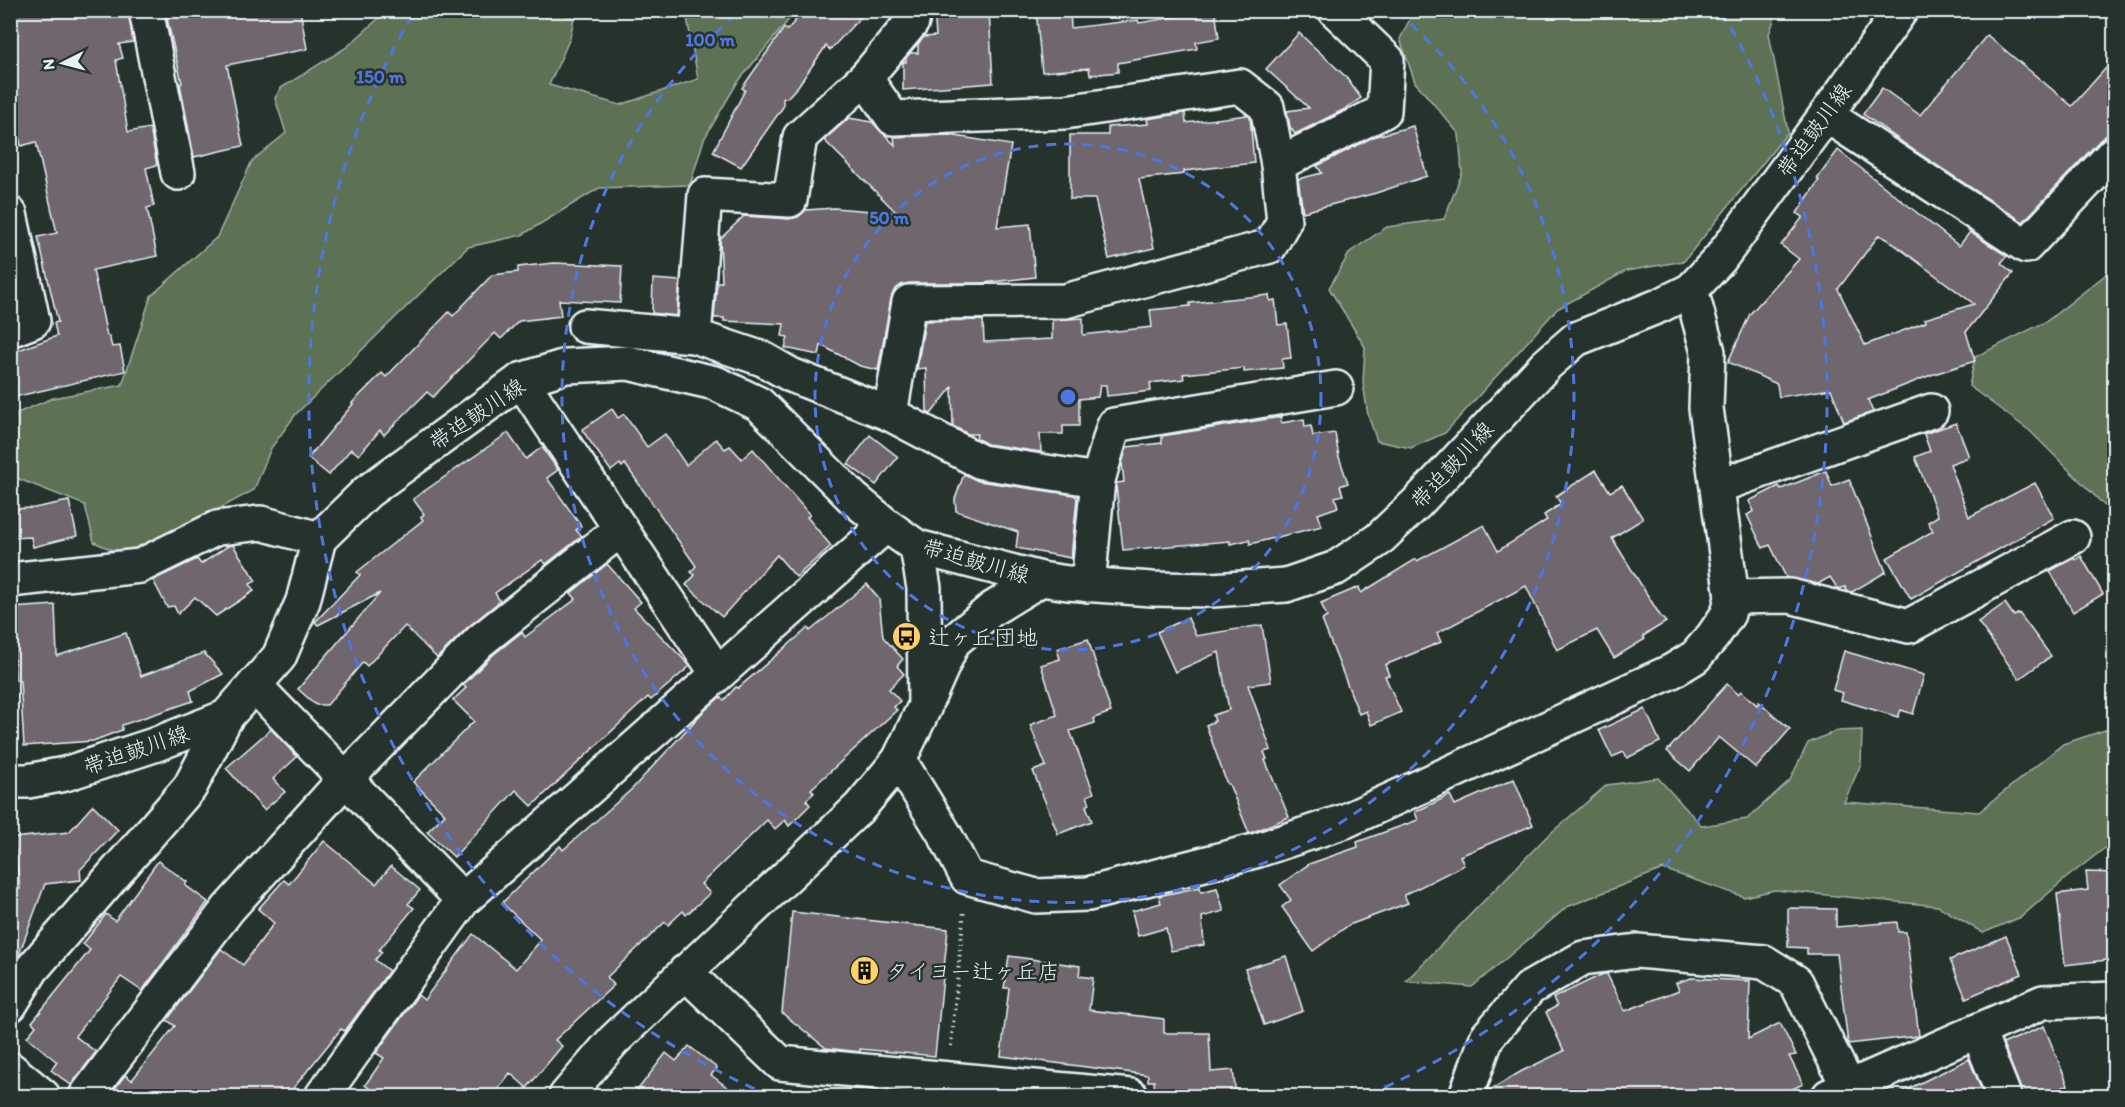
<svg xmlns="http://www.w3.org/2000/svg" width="2125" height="1107" font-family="Itim,'Klee One',sans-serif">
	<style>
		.green { fill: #5d7154; stroke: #a2b1a6; stroke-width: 1.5 }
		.building { fill: #70666d; stroke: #e8f1f8; stroke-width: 1.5; fill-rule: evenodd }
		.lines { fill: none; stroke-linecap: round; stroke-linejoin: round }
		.street-casing { stroke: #e8f1f8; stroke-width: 38 }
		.secondary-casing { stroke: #e8f1f8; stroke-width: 38 }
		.path { stroke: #e8f1f8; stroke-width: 4; stroke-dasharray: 1.5 4.5; stroke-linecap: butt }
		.street { stroke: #26332d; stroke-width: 33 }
		.secondary { stroke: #26332d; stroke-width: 33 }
		.ring { fill: none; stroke: #5077e0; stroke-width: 3; stroke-dasharray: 10 8 }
		.labels { text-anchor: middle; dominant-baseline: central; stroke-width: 5; stroke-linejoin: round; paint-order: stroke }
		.street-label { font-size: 22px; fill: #e8f1f8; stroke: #26332d }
		.poi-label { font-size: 22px; fill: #e8f1f8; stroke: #26332d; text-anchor: start }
		.centre { fill: #5077e0; stroke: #26332d; stroke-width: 3 }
		.ring-label { font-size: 18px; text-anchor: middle; font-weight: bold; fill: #5077e0; stroke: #26332d; stroke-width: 5; stroke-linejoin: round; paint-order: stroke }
	</style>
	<rect width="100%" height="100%" fill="#26332d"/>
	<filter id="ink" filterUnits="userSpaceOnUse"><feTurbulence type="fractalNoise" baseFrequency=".0167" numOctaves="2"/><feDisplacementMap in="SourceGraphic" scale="12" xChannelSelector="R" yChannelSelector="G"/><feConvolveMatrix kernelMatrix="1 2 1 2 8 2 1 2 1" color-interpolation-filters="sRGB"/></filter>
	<g filter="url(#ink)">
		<g class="green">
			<path d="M692 10 783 11 791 17 737 83 704 139 690 185 599 188 522 235 468 247 296 414 271 448 254 490 161 540 119 553 94 542 85 505 19 479 11 471 10 416 53 398 122 385 151 296 217 237 252 161 286 133 275 98 281 88 347 47 380 17 378 11H555L574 18 570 38 549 85 620 105 698 79 686 12Z"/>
			<path d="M1414 11H1777L1769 34 1788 132 1684 261 1626 271 1557 309 1445 433 1411 448 1377 441 1368 415 1363 383 1365 347 1329 288 1350 252 1387 227 1444 219 1462 173 1459 134 1415 82 1400 39Z"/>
			<path d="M2114 268V515L2030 431 1969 386 1975 357 2047 321Z"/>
			<path d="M2114 727V841L2065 879 2021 917 1983 933 1938 906 1775 890 1744 897 1663 869 1567 907 1472 987 1406 981 1545 838 1607 785 1658 778 1702 826 1747 819 1790 780 1808 743 1836 731 1862 730 1861 764 1844 802 1979 812 2063 744Z"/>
		</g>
		<g class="building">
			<path d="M36 10H128L133 42 119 44 123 58 116 60 128 132 150 128 157 165 146 168 154 206 147 208 157 256 93 270 107 336H109L112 347 120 346 125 371 10 398V353L57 336 54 323 58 322 38 237 57 233 36 142 21 146 18 131 10 133V16Z"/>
			<path d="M165 10H300L307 49 227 65 243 146 194 157 180 84 182 83Z"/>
			<path d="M805 10H867L830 50 826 46 798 86 787 98H783V107L741 167 713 152 745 90 742 88 784 28 787 30Z"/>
			<path d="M934 10H989L993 83 903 90V62H906V58L910 53H918V44L924 37 936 36Z"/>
			<path d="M1036 10H1070L1071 28 1138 20 1139 23 1215 10 1219 38 1196 42 1197 49 1118 63V72L1090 75 1089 68 1042 72Z"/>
			<path d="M1299 33 1345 76 1361 98 1343 110 1295 134 1290 127 1287 111 1309 108 1266 69Z"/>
			<path d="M1987 35 2072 106 2115 58V129L2100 140 2023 222 1915 151 1863 114 1882 88 1920 115Z"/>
			<path d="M1185 113 1186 123 1247 115 1250 117 1254 163 1184 171V174L1139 179 1154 248 1109 259 1095 199H1070V135H1108V127L1148 124 1147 119Z"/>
			<path d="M849 118 872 122 895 145 894 137 949 135 1011 145 997 227 1030 224 1035 277 982 283H909L901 285 894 291 891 299 878 370 860 366 821 345 819 355 785 348 788 337 782 336 784 324 724 321V318H714L717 282H722L720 239 744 216 789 219 798 217 806 210 834 208 897 213 824 140Z"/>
			<path d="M1413 126 1427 176 1376 193 1303 212 1298 179 1322 173 1317 166 1373 137Z"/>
			<path d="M1838 150 1959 246 1970 232 2007 256 2001 263 2013 273 1966 332 1975 361 1931 375 1868 400 1873 412 1844 422 1831 389 1779 397 1777 384 1728 362 1750 314 1799 259 1781 245 1803 217 1797 213 1819 180 1817 179ZM1879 235 1887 239 1974 304 1925 319 1926 322 1865 345 1838 289Z"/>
			<path d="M554 263 622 266 620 303 559 300 561 316 519 321 501 339 495 333 433 397 427 392 384 435 380 430 359 455 351 449 329 475 308 458 353 404 352 403 382 373 386 377 449 312 453 316 492 275 518 272V267Z"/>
			<path d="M653 279 680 281 677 316 652 313Z"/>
			<path d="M1269 295 1270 301 1275 300 1278 325 1287 324 1291 358 1282 359 1283 368 1244 372V368L1183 374 1184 379 1150 383 1151 391 1107 396 1106 385H1100L1098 397 1079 399V426H1063V434H1040L1041 452 987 444 976 438 977 434H968L953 426 952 387 931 414 927 412 926 368 917 369 925 321 983 320 984 342 1052 339V320L1083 318V335L1152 327 1150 310 1190 306V303Z"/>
			<path d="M612 409 618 418 624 414 647 447 665 434 686 465 716 439 725 449 730 446 742 459 753 449 810 515 807 517 831 546 796 577 777 555 722 617 686 585 695 575 691 572 696 566 625 464 622 467 620 464 611 471 582 430Z"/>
			<path d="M1281 417V423L1304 419 1305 427 1311 426 1313 436 1335 433 1339 457 1348 483 1340 486 1343 495 1335 497 1338 507 1318 514 1322 526 1250 544 1249 540 1230 544V541L1123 550 1116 486 1117 483 1124 482 1122 463 1127 447 1162 443V436Z"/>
			<path d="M1956 423 1969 457 1950 464 1969 517 2035 483 2054 518 1911 599 1887 558 1933 531 1928 522 1938 516 1915 457 1930 451 1924 434Z"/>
			<path d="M508 433 526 459 542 447 558 470 547 478 581 526 576 530 582 536 546 564 542 560 495 593 500 601 467 628 437 658 405 626 367 666 363 662 327 705H316L298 689 380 593 318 625 315 622 360 575 357 572 423 520 421 517 424 514 413 499Z"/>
			<path d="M870 435 898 457 876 485 848 464Z"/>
			<path d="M1596 470 1610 492 1622 485 1643 519 1612 538 1661 617 1666 622 1643 636 1645 639 1614 658 1597 630 1557 650 1526 586 1437 633 1441 642 1385 665 1389 675 1385 676 1401 712 1371 725 1366 711 1359 714 1322 620 1327 617 1321 603 1359 587 1361 593 1416 559 1417 561 1484 525 1498 551 1547 520 1544 515 1561 504 1556 496Z"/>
			<path d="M1826 471 1832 486 1849 479 1886 572 1852 592 1847 591 1845 587 1838 589 1830 577 1818 584 1786 577 1770 545 1763 548 1747 515 1754 511 1749 501 1779 486 1781 489Z"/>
			<path d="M964 474 978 481 1074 495 1077 498 1071 558 1016 548 1018 532 956 511 955 499Z"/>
			<path d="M69 501 77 536 33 547 31 537 10 538V509L34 508Z"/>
			<path d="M233 545 256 581 250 584 254 591 216 616 195 597 178 614 174 606 167 607 153 580 197 559 201 564 228 546Z"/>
			<path d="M2081 556 2103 594 2073 612 2050 571 2074 558 2075 560Z"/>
			<path d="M607 564 641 602 634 608 690 666 651 700 648 697 532 806 516 790 454 857 427 832 445 814 413 782 474 721 453 700 466 688 463 685 493 655 522 632 525 637 576 599 571 593Z"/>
			<path d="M867 584 879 599 883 637 903 659 897 666 904 674 889 689 900 701 894 707 897 710 811 789 814 793 806 800 810 805 789 826 785 820 775 829 767 820 701 884 710 893 686 915 683 911 668 925 665 922 607 977 614 985 555 1040 562 1046 527 1088 510 1073 493 1096H380L365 1085 384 1058 376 1053 418 995 424 1000 473 934 516 969 541 940 502 903 560 846 563 850 632 789 702 713 720 697 724 700 736 687 738 688 808 628 810 631Z"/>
			<path d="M2005 603 2014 616 2019 613 2051 656 2019 679 1978 622Z"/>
			<path d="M55 605 57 656 126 633 141 676 204 653 223 674 190 691 193 701 122 725V730L93 741 24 746 20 680H15L12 608Z"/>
			<path d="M1188 618 1196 636 1262 625 1271 682 1248 685 1271 750 1264 752 1267 759 1265 760 1289 817 1253 832 1249 833 1229 784H1227L1206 725 1215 721 1213 715 1229 710 1219 652 1175 672 1157 632Z"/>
			<path d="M1088 639 1111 712 1094 718 1095 723 1070 731 1094 793 1087 796 1090 804 1086 806 1092 821 1058 834 1033 771 1046 766 1030 725 1057 715 1041 665 1060 659 1057 649Z"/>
			<path d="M1844 651 1924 675 1913 714 1901 710 1898 717 1841 700 1843 693 1833 690Z"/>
			<path d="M1727 684 1738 694 1741 691 1757 705 1759 702 1790 729 1756 768 1719 737 1690 771 1667 751Z"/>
			<path d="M1645 709 1660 742 1627 758 1624 752 1612 757 1599 730Z"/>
			<path d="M271 729 297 757 273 779 285 792 264 810 226 768Z"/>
			<path d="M1514 779 1533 825 1460 856 1464 865 1404 895 1408 903 1349 925 1313 951 1282 907 1291 900 1280 885 1309 864 1358 847 1357 842 1418 820 1415 812 1450 795 1455 805Z"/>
			<path d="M93 805 118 830 80 870 81 880 45 884 18 957 10 967V886L20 889 14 838 69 832Z"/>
			<path d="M324 841 376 884 391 866 420 890 408 904 414 908 379 950 382 952 375 960 389 971 345 1031 341 1029 287 1096H109L125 1075 132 1080 175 1026 167 1020 221 949 243 965 274 923 258 909 284 880 289 884Z"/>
			<path d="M158 861 187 882 185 885 208 902 142 991 121 977 75 1036 96 1052 71 1085 51 1070 57 1062 27 1037 36 1026 32 1022 90 950 83 944 106 914 115 921Z"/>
			<path d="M2086 872 2115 873V959L2065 965 2057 894 2088 890Z"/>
			<path d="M1200 887 1201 892 1217 888 1224 911 1202 917 1204 945 1171 951 1166 928 1138 936 1132 911 1161 903 1159 896Z"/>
			<path d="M1788 908 1836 909V927L1897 922 1898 932H1906L1919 1036 1848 1044 1837 954H1807V948L1788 947Z"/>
			<path d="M792 912 948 929 935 1056 860 1049V1052L826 1048 782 1013Z"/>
			<path d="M2006 936 2022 974 1966 998 1950 960Z"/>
			<path d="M1009 956 1080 966 1079 976 1093 978 1089 1010 1164 1019V1033H1209L1211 1072 1233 1070 1236 1096H1155L1154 1081H1148V1075L1001 1056 1009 988H1004Z"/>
			<path d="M1286 956 1303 1011 1264 1025 1245 969Z"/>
			<path d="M1603 974H1607L1625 1011 1679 990 1676 983 1691 978 1750 981 1748 1039 1780 1023 1796 1055 1789 1056 1803 1084 1778 1096H1486L1488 1091 1522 1071 1564 1051 1546 1012 1557 1006 1553 998Z"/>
			<path d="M2044 1026 2068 1085 2042 1096H2022L2021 1089 2003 1044Z"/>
			<path d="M689 1046 717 1068 711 1075 739 1096H633L666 1053 676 1061Z"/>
			<path d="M1969 1059 1984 1096H1894L1967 1060Z"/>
		</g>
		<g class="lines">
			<defs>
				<g id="street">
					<path d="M146 10 178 173"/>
					<path d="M914 10 912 22 865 78 893 118 1065 112 1240 86 1267 107 1278 164"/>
					<path d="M1826 115 2026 246 2114 153"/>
					<path d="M10 214 33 321 10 330"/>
					<path d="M585 326 694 336 763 359 791 375 890 414 909 302 1065 301 1270 246 1284 221 1278 164 1384 111 1387 60 1335 10"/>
					<path d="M694 336 705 195 790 200 800 137 865 78"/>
					<path d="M521 380 717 673"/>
					<path d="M890 414 981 462 1098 480 1088 585"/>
					<path d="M1098 480 1114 425 1336 388"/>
					<path d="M1718 486 1931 411"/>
					<path d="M10 580 140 566 217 528 261 523 319 539"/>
					<path d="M1732 597 1790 596 1909 626 2073 537"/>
					<path d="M254 685 463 900"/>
					<path d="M899 760 945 835 967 877 1036 896 1088 894 1258 850 1345 821 1672 671 1695 657 1713 636 1728 614 1732 597 1706 408 1708 352 1691 290"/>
					<path d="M685 972 780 1063 1131 1096"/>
					<path d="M10 1005 32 969 190 787 226 717"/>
					<path d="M1978 1031 2004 1096"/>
					<path d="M10 1069 43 1096"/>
					<path d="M86 1096 228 909 346 778 480 641 621 529"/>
					<path d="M322 1096 463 900 886 525"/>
					<path d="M1466 1096 1487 1037 1530 988 1583 958 1637 951 1764 962 1796 982 1849 1088"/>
					<path d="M1829 1096 2043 1002 2114 999"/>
				</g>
				<g id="secondary">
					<path d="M929 696 953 642 992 609 1041 579"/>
					<path d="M10 781H28L65 774 154 745 226 717 279 657 303 601 319 539 367 492 521 380 566 366 628 363 715 383 759 404 853 498 886 525 917 547 1041 579 1068 583 1152 589 1212 590 1286 585 1336 568 1378 540 1417 503 1546 365 1576 339 1661 305 1691 290 1720 259 1826 115 1901 10"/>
					<path d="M566 1096 613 1041 860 807 899 760 925 706 924 588 917 547"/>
				</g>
			</defs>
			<use href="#street" class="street-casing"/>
			<use href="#secondary" class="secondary-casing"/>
			<g class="path">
				<path d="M951 1046 964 910"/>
				<path d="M753 1096 759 1090"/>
			</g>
			<use href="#street" class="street"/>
			<use href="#secondary" class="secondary"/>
		</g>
	</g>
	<g class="ring">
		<circle cx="1068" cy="397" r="253"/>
		<path d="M1397 12A506 506 0 1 1 739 12"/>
		<path d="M771 1096A759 759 0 0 1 414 12M1722 12A759 759 0 0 1 1365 1096"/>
	</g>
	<defs>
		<symbol id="bus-disc" viewBox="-11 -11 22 22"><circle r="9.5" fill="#ffd166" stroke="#26332d"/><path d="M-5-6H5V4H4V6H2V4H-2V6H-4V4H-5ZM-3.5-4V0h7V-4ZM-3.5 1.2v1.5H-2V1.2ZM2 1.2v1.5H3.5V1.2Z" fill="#111"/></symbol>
		<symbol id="building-disc" viewBox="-11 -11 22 22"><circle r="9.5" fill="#ffd166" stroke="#26332d"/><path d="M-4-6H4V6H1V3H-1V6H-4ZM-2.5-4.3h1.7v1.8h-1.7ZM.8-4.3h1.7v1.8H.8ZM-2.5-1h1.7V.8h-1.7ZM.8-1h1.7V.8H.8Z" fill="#111"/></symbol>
	</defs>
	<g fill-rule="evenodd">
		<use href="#bus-disc" x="890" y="620" width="33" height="33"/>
		<use href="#building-disc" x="848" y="954" width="33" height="33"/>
	</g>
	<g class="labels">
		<g class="street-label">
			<text transform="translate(1814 130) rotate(-54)">帯迫皷川線</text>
			<text transform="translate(477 414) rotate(-34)">帯迫皷川線</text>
			<text transform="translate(1452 465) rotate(-47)">帯迫皷川線</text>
			<text transform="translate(976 561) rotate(16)">帯迫皷川線</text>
			<text transform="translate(136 750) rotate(-19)">帯迫皷川線</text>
		</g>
		<g class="poi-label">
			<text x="928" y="637">辻ヶ丘団地</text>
			<text x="886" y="971">タイヨー辻ヶ丘店</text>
		</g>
	</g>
	<circle cx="1068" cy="397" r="9" class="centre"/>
	<g class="ring-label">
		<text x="710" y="46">100 m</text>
		<text x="380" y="83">150 m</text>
		<text x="889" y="224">50 m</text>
	</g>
	<rect width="2125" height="1107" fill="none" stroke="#26332d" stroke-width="36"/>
	<rect x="18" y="18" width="2089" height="1071" fill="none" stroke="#e8f1f8" stroke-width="2" filter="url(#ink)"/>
	<g transform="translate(63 63) rotate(264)" stroke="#26332d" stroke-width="4.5" paint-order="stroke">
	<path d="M0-4.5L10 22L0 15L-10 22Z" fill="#e8f1f8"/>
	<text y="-9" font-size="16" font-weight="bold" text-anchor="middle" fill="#e8f1f8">N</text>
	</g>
</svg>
